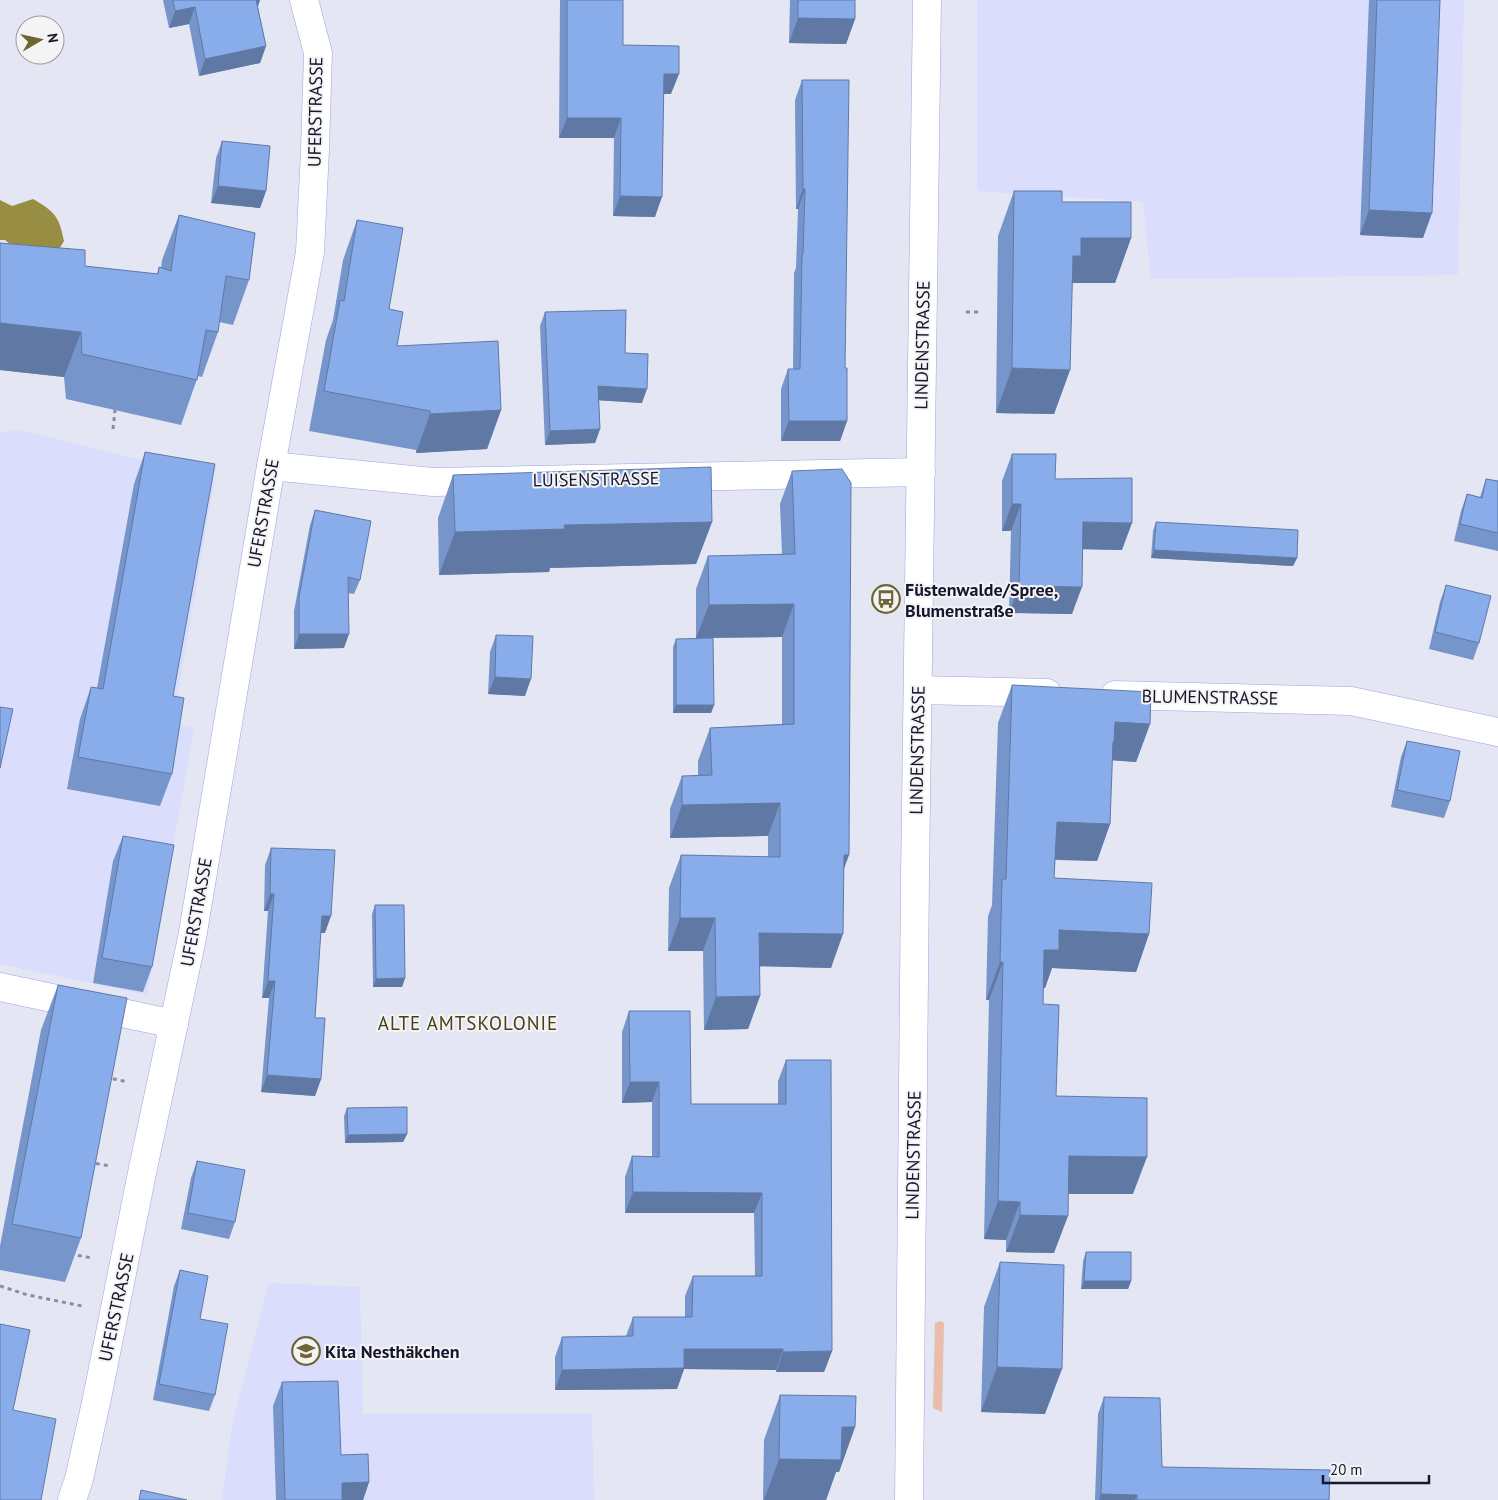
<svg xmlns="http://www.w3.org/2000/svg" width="1498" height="1500" font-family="'PT Sans',sans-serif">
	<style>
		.built { fill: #daddfc }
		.green { fill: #e9bcab }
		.water { fill: #978d43 }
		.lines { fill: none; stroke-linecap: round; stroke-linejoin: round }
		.minor-casing { stroke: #9da1e5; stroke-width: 29 }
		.path { stroke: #8b8c9f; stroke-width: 3; stroke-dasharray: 4 4; stroke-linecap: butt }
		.minor { stroke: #fff; stroke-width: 28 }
		.wall { fill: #7695ca }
		.shaded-wall { fill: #6079a4 }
		.building { fill: #89adeb; stroke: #6079a4 }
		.labels { text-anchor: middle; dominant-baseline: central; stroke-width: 4; stroke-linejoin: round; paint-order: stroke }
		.street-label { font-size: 18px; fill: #16162f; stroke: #f4f4f4 }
		.poi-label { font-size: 18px; font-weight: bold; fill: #16162f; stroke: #f4f4f4; text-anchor: start }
		.neighbourhood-label { font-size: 19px; letter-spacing: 1px; fill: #443f15; stroke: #f4f4f4 }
	</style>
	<rect width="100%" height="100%" fill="#e4e6f4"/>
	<g class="built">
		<path d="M977 0H1464L1458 275 1151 279 1143 202 977 191Z"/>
		<path d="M16 429 215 478 173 723 194 728 147 995 0 964V433Z"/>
		<path d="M269 1283 360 1287 363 1414H592L594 1500H222L233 1420Z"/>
	</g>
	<path class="green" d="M940 1321 944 1323 942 1412 933 1408 935 1323Z"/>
	<path class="water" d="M33 199C55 212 59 216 64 241L56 254H22L5 240H0V200L12 206Z"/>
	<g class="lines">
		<defs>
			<g id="minor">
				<path d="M271 466 433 482 921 472"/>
				<path d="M918 690 1047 693"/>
				<path d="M1115 695 1351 701 1498 732"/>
				<path d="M0 987 174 1024"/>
				<path d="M72 1500 79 1479 97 1398 142 1173 192 938 271 466 310 252 315 150 318 53 304 0"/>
				<path d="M909 1500 915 878 927 0"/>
			</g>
		</defs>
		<use href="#minor" class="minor-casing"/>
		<g class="path">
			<path d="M966 312H981"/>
			<path d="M113 429 115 410"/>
			<path d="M105 1077 128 1082"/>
			<path d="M88 1162 110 1166"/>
			<path d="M70 1254 92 1258"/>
			<path d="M0 1286 28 1295 82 1306"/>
		</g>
		<use href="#minor" class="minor"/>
	</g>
	<g class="wall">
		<path d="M163 0H260L258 7 266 46 260 63 199 76 189 24 169 28Z"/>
		<path d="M560 0H623V45L671 94H664L655 217 613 216 614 138H559Z"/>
		<path d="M790 0H855V19L846 44 789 43Z"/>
		<path d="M1369 0H1440L1423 238 1360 235Z"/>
		<path d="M802 80 845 368 847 421 840 441H781V389L788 369H793L794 273 796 268 798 209H796L795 100Z"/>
		<path d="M222 141 266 191 260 208 211 203 216 158Z"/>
		<path d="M1014 191 1062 202 1131 238 1115 283H1072L1070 370 1054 414 996 413 998 236Z"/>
		<path d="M179 215 249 280 233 325 219 322 218 332 202 377 198 376 181 425 66 399 64 377 0 370V243L85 266 157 274 159 267 161 268 162 260Z"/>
		<path d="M357 220 389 309 397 346 501 410 487 449 416 453V450L309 431 326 340 333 320 343 260Z"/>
		<path d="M545 312 625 353 642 403 599 400 600 429 595 443 545 445 540 326Z"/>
		<path d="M145 452 173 696 172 774 160 806 67 789 80 719 91 687 97 688 134 484Z"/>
		<path d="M1012 454 1055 479 1122 550 1083 549 1072 614 1009 613 1011 531H1002V481Z"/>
		<path d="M792 471 844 869 831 968 759 966 760 996 748 1029 704 1030 703 951H668L669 888 681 855 768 857V836L670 838V809L682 776H698V761L710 728 782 724V637L696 638V589L708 556 782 554 780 504Z"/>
		<path d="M453 475 712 522 696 564 550 568 549 572 439 575 438 518Z"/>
		<path d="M1486 479 1498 481V551L1454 541 1461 511 1467 494 1480 497Z"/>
		<path d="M315 510 360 580 354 594 348 593 344 648 294 649V611L310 525Z"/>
		<path d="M1156 522 1297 558 1293 566 1151 558 1153 531Z"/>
		<path d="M1446 585 1479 643 1473 660 1429 649 1440 602Z"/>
		<path d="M496 635 525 696 488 694 490 652Z"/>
		<path d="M676 639 714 705 711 713H673V647Z"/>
		<path d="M1012 685 1150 724 1136 762 1112 760 1110 824 1097 861 1055 860 1054 878 1149 934 1136 972 1052 968 1045 988H1043V1004L1056 1096 1133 1194H1068L1054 1253 1006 1252V1240L984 1239 989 1000H986L988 916 992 905 998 723Z"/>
		<path d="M1407 741 1450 801 1444 818 1391 807 1401 757Z"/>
		<path d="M123 836 152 967 143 992 93 983 113 861Z"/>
		<path d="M271 848 325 933H320L315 1018 321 1079 315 1096 261 1092 269 998H262L268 911H264L265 865Z"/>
		<path d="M375 905 405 978 402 987H373L372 914Z"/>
		<path d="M58 985 81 1238 65 1282 0 1270V1246L41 1030Z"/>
		<path d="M629 1011 691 1104H778V1081L786 1060 832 1351 824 1372H776V1370L684 1369 677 1389 555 1390V1357L562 1337 626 1336 633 1317H685V1296L693 1276H755L754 1213H625V1177L632 1156 652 1157V1102L622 1103V1032Z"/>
		<path d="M347 1108 407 1134 403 1142 345 1143 344 1116Z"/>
		<path d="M197 1161 235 1222 229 1239 181 1229 191 1178Z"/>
		<path d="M1086 1252 1131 1281 1128 1289H1081L1083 1261Z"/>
		<path d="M1000 1262 1045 1414 981 1412 984 1307Z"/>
		<path d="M180 1270 215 1395 209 1411 153 1400 174 1286Z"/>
		<path d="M282 1382 341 1455 369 1482 363 1500H276L273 1406Z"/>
		<path d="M780 1395 855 1427 839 1472H836L826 1500H763L764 1440Z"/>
		<path d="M1104 1397 1162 1467 1329 1500H1095L1098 1414Z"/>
	</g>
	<g class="shaded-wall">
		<path d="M253 0H260L256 10Z"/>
		<path d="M195 7 189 24 169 28 175 11Z"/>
		<path d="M798 18 855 19 846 44 789 43Z"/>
		<path d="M266 46 260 63 199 76 205 59Z"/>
		<path d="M664 74H679L671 94H657Z"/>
		<path d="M567 118H621L614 138H559Z"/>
		<path d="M218 186 266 191 260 208 211 203Z"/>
		<path d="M803 189H805L798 209H796Z"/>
		<path d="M620 196 662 197 655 217 613 216Z"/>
		<path d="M1369 210 1432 213 1423 238 1360 235Z"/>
		<path d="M1081 238H1131L1115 283H1071L1073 256Z"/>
		<path d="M0 323 81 332 64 377 0 370Z"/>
		<path d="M1012 368 1070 370 1054 414 996 413Z"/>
		<path d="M598 386 647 389 642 403 593 400Z"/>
		<path d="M501 410 487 449 416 453 430 414Z"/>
		<path d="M789 421H847L840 441H781Z"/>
		<path d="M600 429 595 443 545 445 550 431Z"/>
		<path d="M1012 504H1021L1011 531H1002Z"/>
		<path d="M712 522 696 564 550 568 549 572 439 575 455 532 564 525Z"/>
		<path d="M1083 522 1132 523 1122 550 1073 549Z"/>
		<path d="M1154 550 1297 558 1293 566 1151 558Z"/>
		<path d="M1019 586 1082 587 1072 614 1009 613Z"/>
		<path d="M794 604 782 637 696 638 709 605Z"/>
		<path d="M299 634H349L344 648 294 649Z"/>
		<path d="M495 677 531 679 525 696 488 694Z"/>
		<path d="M676 705H714L711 713H673Z"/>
		<path d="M1115 722 1150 724 1136 762 1107 760Z"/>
		<path d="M780 803 768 836 670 838 682 805Z"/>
		<path d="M1057 822 1110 824 1097 861 1043 859Z"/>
		<path d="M844 855H849L837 888Z"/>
		<path d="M270 894H274L268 911H264Z"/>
		<path d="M322 916H331L325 933H315Z"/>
		<path d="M680 918H715L703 951H668Z"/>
		<path d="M1059 930 1149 934 1136 972 1052 968 1045 988H1030L1044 950Z"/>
		<path d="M759 933 843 934 831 968 747 966Z"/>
		<path d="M1000 962H1003L989 1000H986Z"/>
		<path d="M405 978 402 987H373L376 979Z"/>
		<path d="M268 981H275L269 998H262Z"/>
		<path d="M760 996 748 1029 704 1030 716 997Z"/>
		<path d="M267 1075 321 1079 315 1096 261 1092Z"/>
		<path d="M630 1082H659L652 1102 622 1103Z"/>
		<path d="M407 1134 403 1142 345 1143 348 1135Z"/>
		<path d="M1069 1156 1147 1157 1133 1194H1056Z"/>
		<path d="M633 1192 762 1193 754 1213H625Z"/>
		<path d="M998 1201 1020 1202 1006 1240 984 1239Z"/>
		<path d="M1020 1215 1068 1216 1054 1253 1006 1252Z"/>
		<path d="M1084 1281H1131L1128 1289H1081Z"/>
		<path d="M684 1349H783L776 1370 684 1369 677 1389 555 1390 562 1370Z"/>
		<path d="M832 1351 824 1372H776L783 1352Z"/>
		<path d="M997 1367 1062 1369 1045 1414 981 1412Z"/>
		<path d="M842 1427H855L839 1472H836L826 1500H764L779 1459Z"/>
		<path d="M369 1482 363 1500H336L342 1483Z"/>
		<path d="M1101 1494 1137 1495 1135 1500H1099Z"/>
	</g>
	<g class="building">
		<path d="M173 0H256L266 46 205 59 195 7 175 11Z"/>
		<path d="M567 0H623V45L679 46V74H664L662 197 620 196 621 118H567Z"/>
		<path d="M798 0H855V19L798 18Z"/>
		<path d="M1377 0H1440L1432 213 1369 210Z"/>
		<path d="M802 80H849L845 368H847V421H789L788 369H800L802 254H803L805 189H803Z"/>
		<path d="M222 141 270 146 266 191 218 186Z"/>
		<path d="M1014 191H1062V202H1131V238H1081V256H1073L1070 370 1012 368Z"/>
		<path d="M179 215 255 233 249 280 226 276 218 332 206 330 197 380 82 354 81 332 0 323V243L85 250V266L158 274 159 267 171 271Z"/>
		<path d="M357 220 403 228 389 309 403 312 397 346 498 341 501 410 430 414V411L324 391 340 300 344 301Z"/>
		<path d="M626 310 625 353 648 354 647 389 598 386 600 429 550 431 545 312Z"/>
		<path d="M145 452 215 464 173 696 184 698 172 774 78 757 91 687 103 689Z"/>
		<path d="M1012 454H1056L1055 479 1132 478V523L1083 522 1082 587 1019 586 1021 504H1012Z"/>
		<path d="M711 467 712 522 564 525 565 529 455 532 453 475Z"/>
		<path d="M842 469 851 483 849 855H844L843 934 759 933 760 996 716 997 715 918H680L681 855 780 857V803L682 805V776L712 775 710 728 794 724V604L709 605 708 556 795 554 792 471Z"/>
		<path d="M1486 479 1498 481V533L1460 524 1467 494 1482 498Z"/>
		<path d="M315 510 371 521 360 580 348 577 349 634H299V597Z"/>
		<path d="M1156 522 1298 530 1297 558 1154 550Z"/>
		<path d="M1446 585 1491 596 1479 643 1435 632Z"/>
		<path d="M496 635 533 636 531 679 495 677Z"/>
		<path d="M713 638 714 705H676V639Z"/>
		<path d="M1012 685 1151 692 1150 724 1115 722 1114 742H1113L1110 824 1057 822 1054 878 1152 883 1149 934 1059 930V950H1044L1043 1004 1059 1005 1056 1096 1147 1098V1157L1069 1156 1068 1216 1020 1215V1202L998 1201 1003 962H1000L1002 879H1006Z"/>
		<path d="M0 707 13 709 0 768Z"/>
		<path d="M1407 741 1460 751 1450 801 1397 790Z"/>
		<path d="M123 836 174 845 152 967 102 958Z"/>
		<path d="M271 848 335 850 331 916H322L315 1018H325L321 1079 267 1075 275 981H268L274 894H270Z"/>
		<path d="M375 905H404L405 978 376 979Z"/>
		<path d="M58 985 127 998 81 1238 12 1224Z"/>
		<path d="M629 1011H690L691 1104H786V1060H831L832 1351 783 1352V1349H684V1368L562 1370V1337L633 1336V1317H692L693 1276H762V1193L633 1192 632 1156 659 1157V1082H630Z"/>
		<path d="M407 1107V1134L348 1135 347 1108Z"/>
		<path d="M197 1161 245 1170 235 1222 188 1213Z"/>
		<path d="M1086 1252H1131V1281H1084Z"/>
		<path d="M1000 1262 1064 1265 1062 1369 997 1367Z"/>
		<path d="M180 1270 208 1276 200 1319 228 1324 215 1395 159 1384Z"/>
		<path d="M0 1324 30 1330 13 1410 56 1419 41 1500H0Z"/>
		<path d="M338 1381 341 1455 368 1454 369 1482 342 1483V1500H285L282 1382Z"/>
		<path d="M780 1395 856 1396 855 1427H842L841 1460 779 1459Z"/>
		<path d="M1104 1397 1160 1398 1162 1467 1330 1470 1329 1500H1137V1495L1101 1494Z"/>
		<path d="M141 1490 187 1500H139Z"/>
	</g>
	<defs>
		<symbol id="bus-ring" viewBox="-11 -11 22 22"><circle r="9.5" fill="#f4f4f4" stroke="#6d6633" stroke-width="1.5"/><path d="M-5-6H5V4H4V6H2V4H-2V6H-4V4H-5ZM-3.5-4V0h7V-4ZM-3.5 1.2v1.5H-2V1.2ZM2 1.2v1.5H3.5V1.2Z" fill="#6d6633"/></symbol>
		<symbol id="school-ring" viewBox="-11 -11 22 22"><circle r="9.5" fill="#f4f4f4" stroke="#6d6633" stroke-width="1.5"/><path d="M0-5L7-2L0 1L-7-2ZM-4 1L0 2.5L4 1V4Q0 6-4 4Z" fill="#6d6633"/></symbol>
	</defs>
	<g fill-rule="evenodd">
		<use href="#bus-ring" x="870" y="583" width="32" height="32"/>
		<use href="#school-ring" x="290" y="1335" width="32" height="32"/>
	</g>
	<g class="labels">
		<g class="street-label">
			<text transform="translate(315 112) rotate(-89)">UFERSTRASSE</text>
			<text transform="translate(922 345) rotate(-89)">LINDENSTRASSE</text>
			<text transform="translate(596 479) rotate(-1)">LUISENSTRASSE</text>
			<text transform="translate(263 513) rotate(-80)">UFERSTRASSE</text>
			<text transform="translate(1210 697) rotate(1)">BLUMENSTRASSE</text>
			<text transform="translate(917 750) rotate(-89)">LINDENSTRASSE</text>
			<text transform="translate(196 912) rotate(-80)">UFERSTRASSE</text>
			<text transform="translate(913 1155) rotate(-89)">LINDENSTRASSE</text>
			<text transform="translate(116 1307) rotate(-78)">UFERSTRASSE</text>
		</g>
		<g class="poi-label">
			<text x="905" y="589">Füstenwalde/Spree,<tspan x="905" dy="21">Blumenstraße</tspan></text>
			<text x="325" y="1351">Kita Nesthäkchen</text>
		</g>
		<g class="neighbourhood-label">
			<text x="468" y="1023">ALTE AMTSKOLONIE</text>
		</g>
	</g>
	<g transform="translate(40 40) rotate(81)"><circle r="24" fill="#f4f4f4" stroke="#9b9ba5"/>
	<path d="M0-4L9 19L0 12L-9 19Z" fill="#6d6633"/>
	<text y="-8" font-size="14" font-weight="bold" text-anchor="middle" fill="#16162f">N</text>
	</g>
	<path d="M1323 1475v8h106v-8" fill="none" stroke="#16162f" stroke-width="2.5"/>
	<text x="1330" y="1475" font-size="15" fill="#16162f" stroke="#f4f4f4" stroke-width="4" paint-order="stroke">20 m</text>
</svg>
